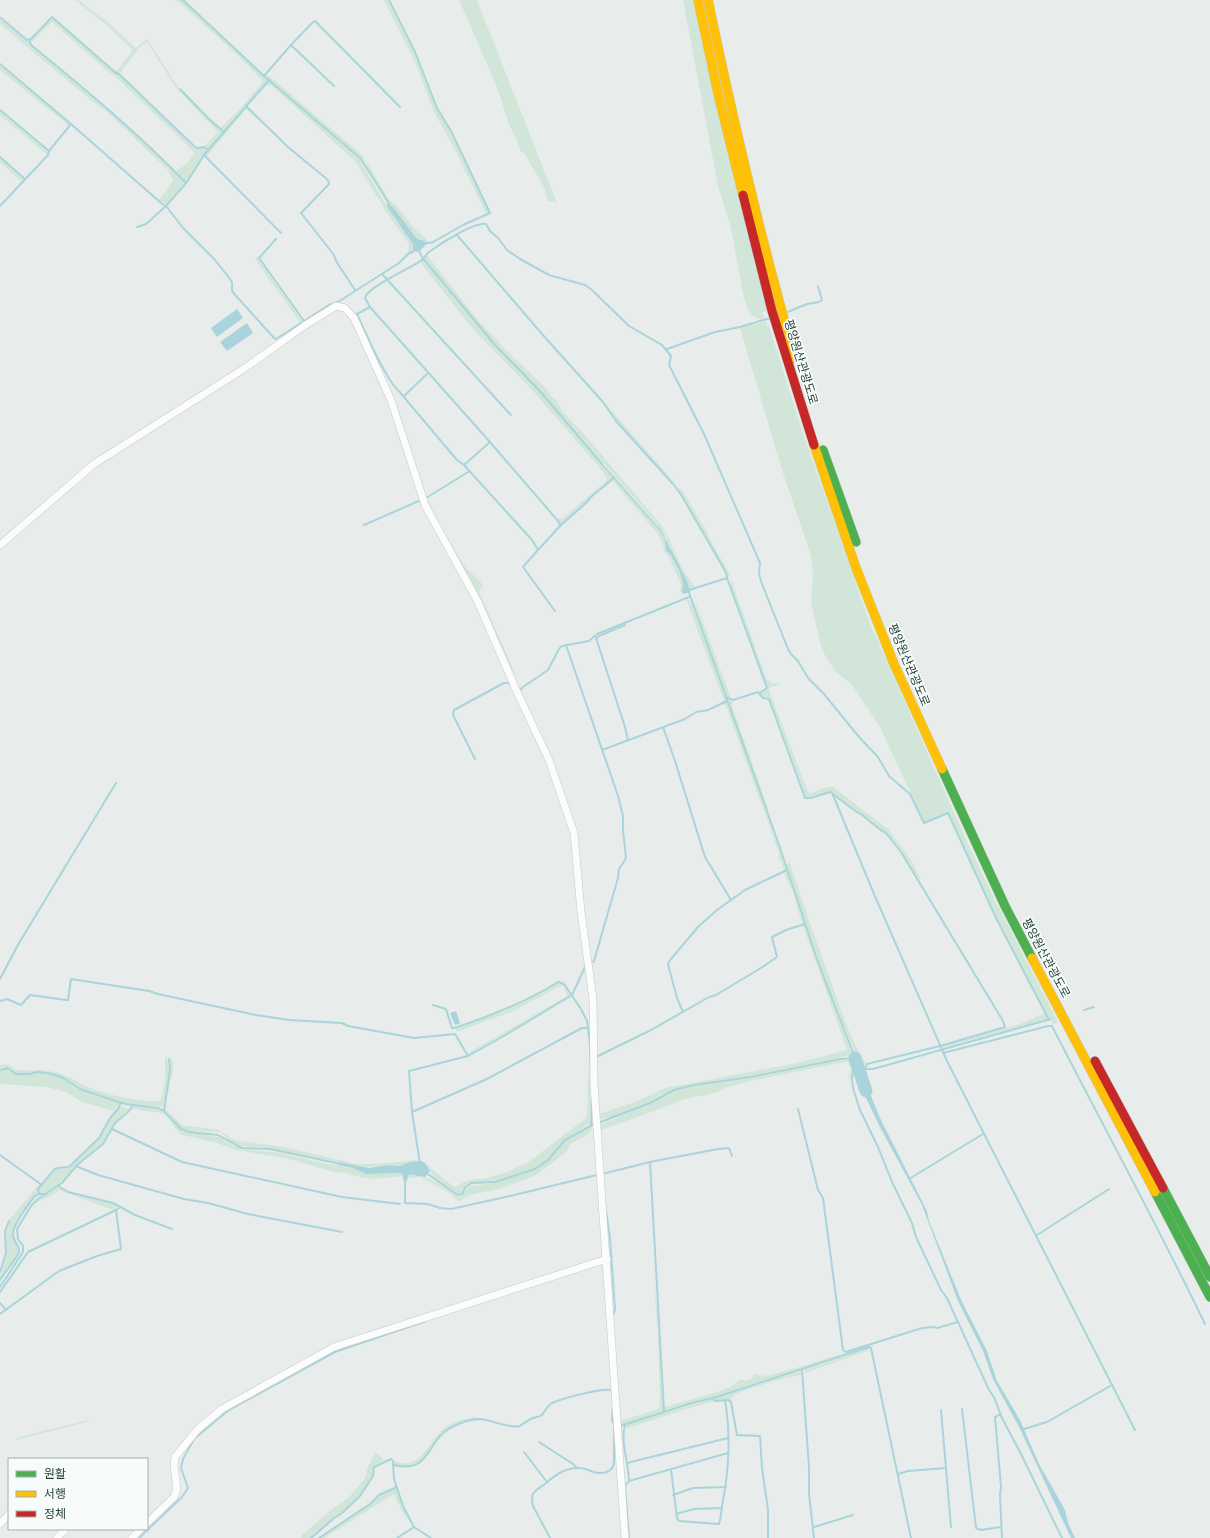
<svg xmlns="http://www.w3.org/2000/svg" width="1210" height="1538" font-family="Jost,'Noto Sans KR',sans-serif">
	<style>
		.green { fill: #d1e6d8 }
		.water { fill: #a9d4db }
		.lines { fill: none; stroke-linecap: round; stroke-linejoin: round }
		.stream { stroke: #a9d4db; stroke-width: 2 }
		.river { stroke: #a9d4db; stroke-width: 13 }
		.street-casing { stroke: #c5cac8; stroke-width: 8 }
		.fast-casing { stroke: #c3ccc9; stroke-width: 10 }
		.slow-casing { stroke: #c3ccc9; stroke-width: 10 }
		.jam-casing { stroke: #c3ccc9; stroke-width: 10 }
		.street { stroke: #fcfcfc; stroke-width: 7 }
		.fast { stroke: #4caf50; stroke-width: 9 }
		.slow { stroke: #ffc107; stroke-width: 9 }
		.jam { stroke: #c62828; stroke-width: 9 }
		.labels { text-anchor: middle; dominant-baseline: central; stroke-width: 3.5; stroke-linejoin: round; paint-order: stroke }
		.street-label { font-size: 12px; fill: #24423a; stroke: #f7fbf9 }
	</style>
	<rect width="100%" height="100%" fill="#e8edeb"/>
	<g class="green">
		<path d="M75 0H79L100 17 103 18 136 48 147 39 148 40 179 89 208 118 223 132 208 149 204 146 217 133 216 130 177 89 147 42 141 46 120 73 116 72 133 50 102 21Z"/>
		<path d="M174 0H182L185 2 268 80 224 131 220 128 241 108 263 81 235 53 179 2Z"/>
		<path d="M384 0H387L414 53 437 109 450 132 489 212 486 213 455 150 434 112 416 64Z"/>
		<path d="M459 0H477L557 203 553 201H548L546 197 545 189 524 153 521 152 517 140 510 127 497 87Z"/>
		<path d="M683 0H697L767 311 761 313 764 315 765 318 761 319 753 316 747 309 743 293 731 228 718 186Z"/>
		<path d="M52 18 116 73 119 74 192 146 197 149 204 148 208 151 203 155 186 182 176 171C184 167 189 161 194 154V152L116 77 105 69 52 22 31 43 30 40Z"/>
		<path d="M0 19 28 41 30 46C84 89 137 133 185 183L166 204 159 200 173 180 168 170 106 111 92 101 0 24Z"/>
		<path d="M0 65 70 124 68 125 6 75 0 70Z"/>
		<path d="M268 75 362 155 390 201 396 205 411 225 428 241 427 242 418 239 401 219 372 178 365 161 337 139 269 79 266 76Z"/>
		<path d="M269 81 360 160 388 208 413 244 412 251 408 254 409 244 389 216 355 161 271 85 266 86 247 106Z"/>
		<path d="M246 107 265 126 246 109 206 157 204 155Z"/>
		<path d="M0 112 47 151V154L0 115Z"/>
		<path d="M0 158 23 179 21 181 0 162Z"/>
		<path d="M427 255 476 318 507 351 546 388 550 395 556 400 563 412 585 435 662 526 668 537 683 570 695 587 689 588 666 537 657 524 539 389 495 345 424 259Z"/>
		<path d="M258 256V259L302 321 300 322 255 259Z"/>
		<path d="M423 260 494 345 539 390 612 477 606 484 592 495 585 504 560 525 557 519 563 518 607 480 604 473 533 391 472 328 420 262Z"/>
		<path d="M766 321 767 324 765 326H769L801 427 869 621 968 844 995 900 1058 1022 1052 1025V1018H1048L997 918 948 812 924 822 880 727 852 685 835 671 822 650 811 603 813 572 811 556 781 467 740 328Z"/>
		<path d="M607 406 684 493 708 534 713 545 731 576 727 577V573L687 506 678 486 657 466 609 411Z"/>
		<path d="M614 479 659 530 665 539 667 550 683 580 684 587 682 592 680 593 681 585 670 559 664 551 663 545 657 533 612 480Z"/>
		<path d="M449 544H451L466 568 480 581 483 586 479 592 516 675 514 674 479 600Z"/>
		<path d="M733 581V585L766 678 772 683 782 684 769 688 770 693 808 792 810 793 824 788 833 787 888 829 911 860 921 879H919C911 867 895 836 882 831L862 814 830 792 807 798 805 796 800 780 771 702 769 698 763 697 761 695 762 691 768 688 730 584Z"/>
		<path d="M686 599H688L693 605 726 700 724 701Z"/>
		<path d="M696 604 731 698 726 696 695 605Z"/>
		<path d="M728 699 733 701 732 706 768 808 767 812Z"/>
		<path d="M727 702 778 846 786 869 784 870 781 861 778 858 779 853 726 706 723 704Z"/>
		<path d="M790 863C802 902 816 940 830 979 840 1007 849 1038 866 1063L865 1065 855 1054 818 958 788 870 786 864Z"/>
		<path d="M787 872 804 924H802L794 895 784 873Z"/>
		<path d="M805 925 852 1055 752 1076 694 1084 661 1095 649 1102 621 1114 610 1118H599L598 1114 635 1102 665 1088 797 1063 847 1050 803 926Z"/>
		<path d="M558 983 564 985 570 995 569 996 469 1055 468 1053 567 996 565 988 562 985 513 1011 457 1032 455 1028 505 1011 526 1001Z"/>
		<path d="M1044 1013 1047 1018 1045 1020 942 1048 941 1046 1020 1024Z"/>
		<path d="M167 1057 169 1070 164 1105 160 1107 125 1103 82 1089 63 1077 36 1071 28 1073H17L10 1067 0 1068V1065C6 1063 12 1065 16 1070 30 1071 45 1069 59 1073 71 1077 83 1085 95 1090 105 1094 153 1105 160 1100 166 1095 165 1065 165 1058Z"/>
		<path d="M170 1057C179 1069 164 1094 166 1109L182 1125 219 1130 232 1139 240 1141 284 1147 356 1164C370 1165 384 1163 398 1162 405 1162 412 1158 419 1162 410 1162 398 1168 391 1165L365 1167 268 1148 241 1146 228 1140 221 1132 189 1131 182 1129 165 1109 171 1069Z"/>
		<path d="M840 1059 852 1060C856 1067 852 1073 850 1081L849 1076 851 1069 848 1062H844L746 1082 725 1088 719 1092 681 1100 673 1104 599 1131V1125L650 1104 674 1091 693 1086 753 1078Z"/>
		<path d="M8 1068 16 1074 28 1075 36 1073 52 1075 63 1079 76 1088 86 1093 119 1103 114 1111 82 1102 66 1092 47 1087 0 1084V1070Z"/>
		<path d="M589 1073 591 1102 590 1123 564 1140 548 1159 534 1168 502 1179 487 1182H470L465 1186 461 1193 458 1194 436 1180 426 1164 454 1187 469 1180 483 1179 507 1172 527 1163 585 1119C591 1105 585 1089 589 1073Z"/>
		<path d="M121 1106 129 1109 114 1123 102 1143 98 1147 76 1164 61 1182 47 1193H40L39 1189 48 1179 53 1172 56 1169 68 1168 99 1139 111 1118Z"/>
		<path d="M133 1106 157 1109 163 1112 182 1131 219 1137 234 1146 243 1149 279 1153 329 1164 339 1165 353 1168 366 1174 402 1173 404 1176C391 1177 378 1180 365 1178 355 1176 345 1172 334 1172L285 1158 236 1150 217 1143 187 1136 180 1134 166 1116 161 1113 135 1109 130 1110Z"/>
		<path d="M591 1127 592 1129 589 1134 572 1143 566 1152 536 1175 500 1189 470 1195 461 1200 458 1201 451 1194 421 1177 407 1178 409 1174C421 1175 431 1179 441 1185 447 1189 453 1195 460 1197L470 1186 496 1183 535 1169 549 1160 565 1141Z"/>
		<path d="M39 1184 41 1185 37 1189V1194C30 1200 11 1227 12 1236 13 1242 19 1245 19 1250 19 1254 3 1274 0 1279 0 1271 5 1264 6 1255 9 1243 3 1233 10 1221L9 1220Z"/>
		<path d="M57 1188 76 1195 113 1204 117 1208 113 1210 59 1190 51 1196 37 1202 38 1200Z"/>
		<path d="M653 1273 660 1336 663 1411 621 1425 620 1419 622 1420 626 1419 659 1409 660 1407 658 1334Z"/>
		<path d="M870 1345 871 1347H867L717 1397 665 1410V1407L717 1392 734 1385 739 1380H749L752 1378 754 1374 765 1376 796 1368Z"/>
		<path d="M867 1349 870 1350 805 1373V1370Z"/>
		<path d="M799 1372 802 1373 801 1375C789 1377 737 1390 731 1398L732 1402 727 1399 716 1400 714 1399Z"/>
		<path d="M712 1399 716 1401 689 1408 625 1429 627 1425 631 1423Z"/>
		<path d="M475 1417 481 1419C470 1420 458 1422 448 1428 425 1442 431 1473 394 1465L393 1460C421 1474 428 1439 446 1427 455 1420 465 1419 475 1417Z"/>
		<path d="M95 1420 16 1440 18 1437 80 1422Z"/>
		<path d="M376 1452 384 1460 373 1466C373 1469 374 1473 373 1476 366 1495 330 1522 314 1534L310 1538H301L302 1535 326 1514 350 1496 365 1478 368 1466Z"/>
		<path d="M397 1488 402 1506 413 1526 402 1511 394 1494 324 1538H320L370 1504 380 1496Z"/>
	</g>
	<g class="water">
		<path d="M386 203 392 206 414 235 418 239 427 242C425 247 421 250 417 252L413 250V244L388 208Z"/>
		<path d="M237 309 243 318 217 337 211 328Z"/>
		<path d="M247 323 253 333 227 351 220 342Z"/>
		<path d="M601 462 661 530 687 581 689 588 691 589 690 592 683 594 682 592C686 579 676 566 670 554L666 551 665 539 659 530 600 463Z"/>
		<path d="M456 1011 460 1023 455 1025 450 1013Z"/>
		<path d="M867 1074 865 1081 880 1118 927 1211 929 1221 962 1302 987 1351 997 1381 1020 1420 1039 1464 1065 1510 1068 1523 1075 1538H1071L1020 1429 993 1379 983 1351 958 1301 922 1205 880 1127 856 1077Z"/>
		<path d="M421 1161 425 1163 430 1171 425 1177 409 1174 406 1183 404 1182 402 1173 366 1174 353 1168 339 1165V1162L369 1168 387 1165 400 1166 410 1162Z"/>
	</g>
	<g class="lines">
		<g class="stream">
			<path d="M183 0 264 76 361 159 390 205"/>
			<path d="M389 0 415 52 437 108 451 131 490 213 463 225 433 242 424 244"/>
			<path d="M1 18 27 40 31 39 52 17 116 73 119 74 193 145 197 148 204 147 208 150"/>
			<path d="M29 39 31 45C85 89 138 133 186 183"/>
			<path d="M291 45 312 23 315 21 400 107"/>
			<path d="M0 64 71 124"/>
			<path d="M264 76 291 45 334 86"/>
			<path d="M180 89 208 118 224 132"/>
			<path d="M246 106 288 147 328 180 329 184 301 213 334 255 336 261 355 290"/>
			<path d="M0 110 49 151"/>
			<path d="M204 155 281 233"/>
			<path d="M0 157 25 179"/>
			<path d="M0 206 48 155 49 151 71 124 161 203 166 206 183 228 215 260 230 279 232 282V291L237 297 274 338 276 339 329 305 338 302 399 263 408 254 416 250"/>
			<path d="M137 227 146 224 166 206 187 182 204 155 269 80"/>
			<path d="M457 235 542 334 603 402 616 421 673 484 680 493 720 562 726 573 727 578 689 590"/>
			<path d="M276 239 259 258 304 321"/>
			<path d="M418 249 423 259 426 262 495 345 539 390 602 464"/>
			<path d="M382 274 511 415"/>
			<path d="M370 307 357 314C368 338 378 362 392 383 397 390 403 395 408 402L457 460 464 465 532 540 538 550 523 567 555 611"/>
			<path d="M785 313 807 304 819 302 822 300 818 286"/>
			<path d="M667 349 715 332 740 327 770 318"/>
			<path d="M404 396 428 373"/>
			<path d="M464 465 490 442"/>
			<path d="M426 498 468 472"/>
			<path d="M364 525 421 500"/>
			<path d="M560 526 558 521 489 441 370 307 365 298C366 287 413 268 423 259 425 257 426 254 429 252 440 244 474 222 486 224L490 231 498 238 507 250 520 259 549 275 585 285 592 290 629 326 662 345 671 356 669 365 704 434 760 563 759 574 762 584 788 649 791 654 798 661 808 678 824 694 859 737 878 757 889 776 910 794 924 823 948 813 996 918 1049 1020"/>
			<path d="M538 550 561 525 585 504 592 496 607 484 614 477"/>
			<path d="M727 578 766 685 767 688 760 693"/>
			<path d="M625 625 599 636 596 638 625 727 628 740"/>
			<path d="M519 691 523 687 548 670 559 649 562 646 589 641 597 634 689 597"/>
			<path d="M726 697 733 700 758 692 763 698 769 699 805 798H811L830 792 854 810 862 815 882 831 886 833 901 852 1003 1021 1005 1027 940 1046 867 1064 865 1069"/>
			<path d="M663 727 675 761 705 857 731 900"/>
			<path d="M602 750 685 719 696 712 708 710 727 701"/>
			<path d="M475 759 453 715 454 710 504 683H509L511 685"/>
			<path d="M833 795 874 894 947 1061 1135 1430"/>
			<path d="M0 979 19 943 116 783"/>
			<path d="M0 1001 7 999 21 1005 30 995 66 1000H68L71 979 149 991 158 994 256 1015 289 1020 342 1023 348 1026 414 1038 455 1034 468 1056"/>
			<path d="M433 1005 446 1009 452 1028H454C491 1016 526 1002 558 982L564 984 581 1009 587 1021 590 1045 591 1084"/>
			<path d="M1084 1010 1094 1007"/>
			<path d="M683 1012 677 998 669 968 668 963 671 959 698 927 717 910 745 890 787 870"/>
			<path d="M1051 1019 873 1069H865L859 1066 853 1071 852 1079 853 1088 860 1110 878 1147 892 1182 912 1223 916 1237 941 1290 947 1298 989 1390 994 1397 1001 1416 1021 1454 1062 1538"/>
			<path d="M943 1053 1048 1026H1052C1103 1126 1157 1224 1205 1324"/>
			<path d="M596 1057 651 1030 709 997 716 995 761 968 777 957 772 937 786 930 805 924"/>
			<path d="M0 1070 8 1068 16 1074H29L37 1072 52 1074 63 1078 82 1090 125 1104 158 1108 164 1111 181 1129 189 1132 218 1135 227 1140 242 1148 270 1149 341 1164"/>
			<path d="M798 1109 818 1190 823 1198 843 1350 846 1352 922 1328 934 1327 937 1328 958 1322"/>
			<path d="M164 1111 170 1070 169 1059"/>
			<path d="M412 1112 487 1079 582 1028H588"/>
			<path d="M598 1123 650 1103 674 1090 694 1085 751 1077 840 1059 855 1058 817 959 779 845 688 590"/>
			<path d="M591 1126 592 1101"/>
			<path d="M112 1129 182 1162 342 1197 400 1204"/>
			<path d="M0 1155 42 1185"/>
			<path d="M650 1162 664 1411"/>
			<path d="M420 1164 412 1112 409 1071 468 1056 502 1037 572 995 585 967 594 961 618 878 619 869 625 860 626 857 623 831V816L618 796 566 645"/>
			<path d="M76 1166 98 1175 184 1199 208 1203 248 1214 342 1232"/>
			<path d="M425 1172 453 1192 458 1195 462 1194 465 1188 471 1183 495 1182 535 1169 548 1160 565 1140 594 1124"/>
			<path d="M602 1174 650 1162 718 1149 729 1148 732 1156"/>
			<path d="M909 1179 983 1134"/>
			<path d="M405 1181V1203L428 1204 440 1208 451 1209 510 1196 597 1175"/>
			<path d="M58 1186 68 1192 113 1203 135 1215 172 1229"/>
			<path d="M39 1194 38 1189C42 1185 52 1171 55 1169 60 1166 65 1169 70 1166L99 1138 110 1118 118 1109 121 1102"/>
			<path d="M606 1211 610 1238 615 1309 614 1313H613"/>
			<path d="M1037 1235 1109 1189"/>
			<path d="M0 1272 6 1253 5 1231 9 1221"/>
			<path d="M0 1280C4 1273 18 1257 19 1252 20 1245 13 1242 13 1235 12 1226 29 1203 35 1196L39 1194H46"/>
			<path d="M0 1287 23 1252V1246L18 1239 17 1229 31 1206 38 1199 62 1183 77 1165 103 1144 115 1123 128 1112 133 1105"/>
			<path d="M0 1292 28 1252 116 1210 119 1208"/>
			<path d="M0 1303 6 1310"/>
			<path d="M0 1314 59 1271 97 1256 121 1249 116 1210"/>
			<path d="M802 1370 809 1467V1494L814 1538"/>
			<path d="M713 1398 715 1401 728 1400 731 1402 737 1435 760 1436 762 1468 768 1510V1538"/>
			<path d="M613 1405 612 1420 615 1427"/>
			<path d="M962 1409 976 1528 981 1530 1001 1527"/>
			<path d="M941 1410 951 1527"/>
			<path d="M1001 1414 995 1417 1001 1487 1000 1495 1002 1538"/>
			<path d="M625 1425C620 1442 629 1464 629 1481L625 1486 629 1538"/>
			<path d="M620 1426 692 1403 717 1397 869 1347 871 1348 911 1538"/>
			<path d="M1024 1429 1047 1422 1112 1385"/>
			<path d="M539 1442 573 1464 577 1468"/>
			<path d="M524 1452 547 1482"/>
			<path d="M627 1463 728 1438"/>
			<path d="M393 1465C433 1474 425 1440 452 1427 460 1423 472 1419 481 1419 491 1420 511 1429 520 1426 524 1423 528 1420 533 1418 536 1417 539 1417 542 1415 545 1411 547 1406 552 1403 561 1399 606 1386 613 1391"/>
			<path d="M671 1469 677 1518 679 1521 719 1524C721 1519 721 1512 722 1506 729 1471 731 1435 725 1400"/>
			<path d="M898 1474 908 1471 946 1468"/>
			<path d="M629 1481 728 1453"/>
			<path d="M673 1495 693 1488 726 1487"/>
			<path d="M676 1514 694 1509 722 1508"/>
			<path d="M814 1527 853 1515"/>
			<path d="M139 1538 182 1497 188 1488 181 1468 183 1459 194 1439 229 1410 335 1352 426 1321"/>
			<path d="M311 1538 333 1519 342 1513 360 1496 373 1476 374 1467 391 1459 393 1461 394 1479 403 1506 414 1527 431 1538"/>
			<path d="M319 1538 370 1504 379 1495 397 1487"/>
			<path d="M397 1538 414 1527"/>
			<path d="M550 1538 533 1506C532 1501 531 1498 533 1494 536 1489 541 1487 545 1484 555 1475 566 1467 580 1468 588 1468 593 1474 601 1473 607 1473 613 1470 614 1463V1428"/>
		</g>
		<path class="river" d="M855 1058 866 1091"/>
		<defs>
			<g id="street">
				<path d="M0 545 94 464 245 368 304 326 336 306 345 308 354 318 391 400 425 505 478 602 517 692 549 760 574 833 581 912 593 999 594 1084 625 1538"/>
				<path d="M147 1523 174 1497 177 1489 174 1466 175 1457 198 1429 222 1409 334 1347 607 1259"/>
				<path d="M0 1524 9 1514"/>
				<path d="M57 1538 64 1531"/>
				<path d="M132 1538 141 1529"/>
			</g>
			<g id="fast">
				<path d="M823 450 856 542"/>
				<path d="M942 769 1005 906 1032 958"/>
				<path d="M1163 1188 1210 1277"/>
				<path d="M1155 1192 1210 1297"/>
			</g>
			<g id="slow">
				<path d="M698 0 719 98 743 195"/>
				<path d="M708 0C733 120 761 240 795 358"/>
				<path d="M814 445 856 568 894 664 942 769"/>
				<path d="M1032 958 1155 1192"/>
			</g>
			<g id="jam">
				<path d="M743 195 772 311 814 445"/>
				<path d="M1095 1061 1163 1188"/>
			</g>
		</defs>
		<use href="#street" class="street-casing"/>
		<use href="#fast" class="fast-casing"/>
		<use href="#slow" class="slow-casing"/>
		<use href="#jam" class="jam-casing"/>
		<use href="#street" class="street"/>
		<use href="#fast" class="fast"/>
		<use href="#slow" class="slow"/>
		<use href="#jam" class="jam"/>
	</g>
	<g class="labels">
		<g class="street-label">
			<text transform="translate(801 362) rotate(73)">평양원산관광도로</text>
			<text transform="translate(909 665) rotate(67)">평양원산관광도로</text>
			<text transform="translate(1046 958) rotate(62)">평양원산관광도로</text>
		</g>
	</g>
	<rect x="8" y="1458" width="140" height="72" fill="#f7fbf9" stroke="#a3b1ad"/>
	<rect x="16" y="1471" width="20" height="6" fill="#4caf50" stroke="#a3b1ad"/>
	<text x="44" y="1478" font-size="12" fill="#24423a">원활</text>
	<rect x="16" y="1491" width="20" height="6" fill="#ffc107" stroke="#a3b1ad"/>
	<text x="44" y="1498" font-size="12" fill="#24423a">서행</text>
	<rect x="16" y="1511" width="20" height="6" fill="#c62828" stroke="#a3b1ad"/>
	<text x="44" y="1518" font-size="12" fill="#24423a">정체</text>
</svg>
